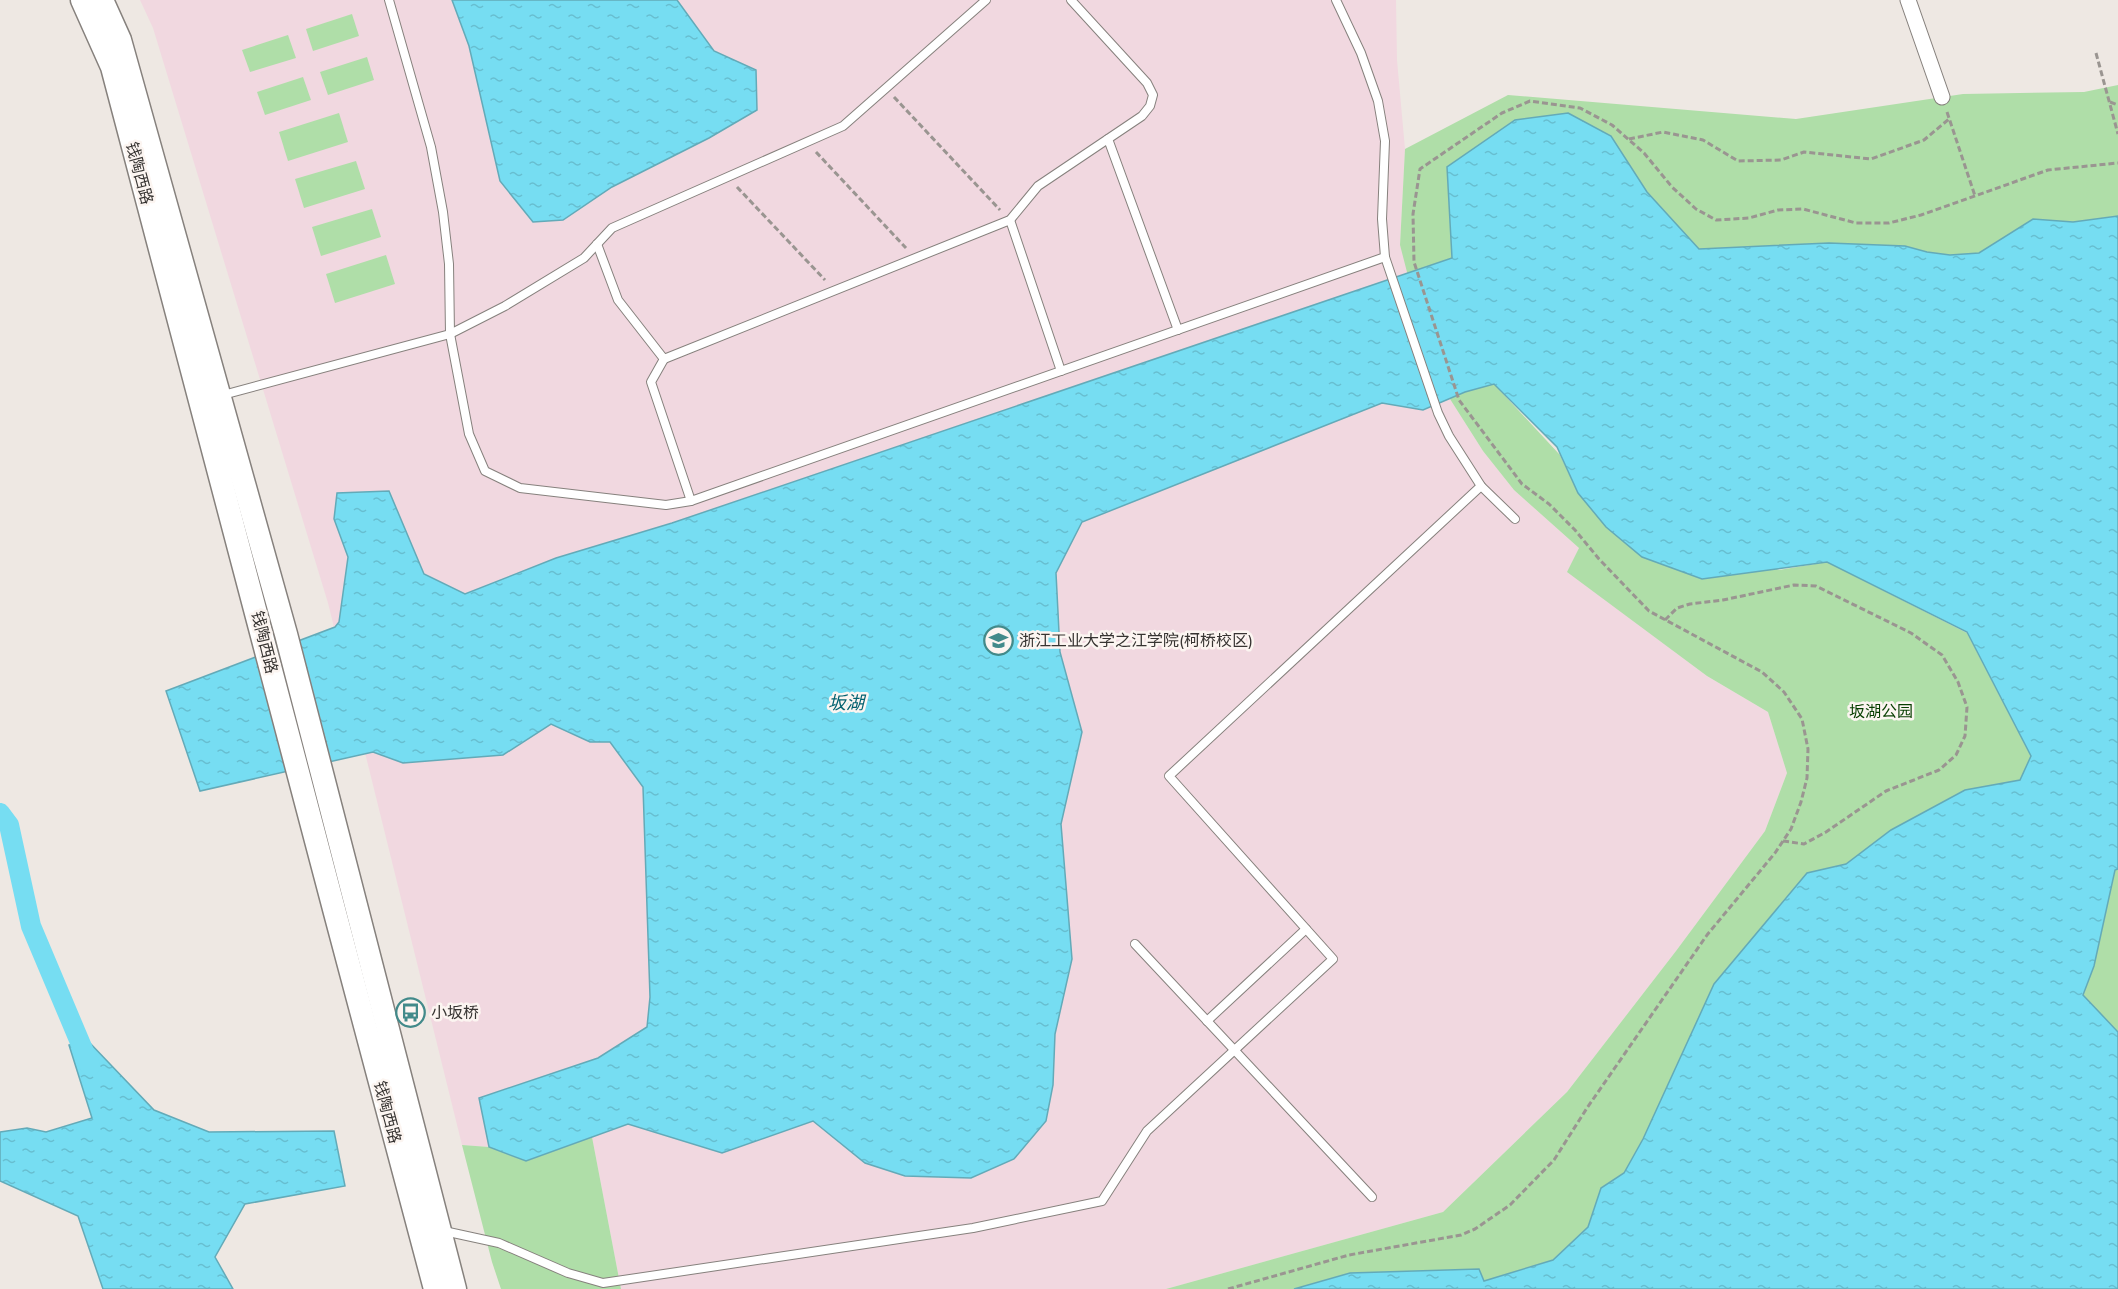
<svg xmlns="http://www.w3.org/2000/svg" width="2118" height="1289" font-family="Mulish,'Noto Sans SC',sans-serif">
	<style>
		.education { fill: #f1d8e0 }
		.park { fill: #afdea8 }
		.water { fill: url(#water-ripples); stroke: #63aab8; stroke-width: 1.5 }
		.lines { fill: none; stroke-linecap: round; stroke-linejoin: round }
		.canal { stroke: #76ddf2; stroke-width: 20 }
		.lane-casing { stroke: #86817d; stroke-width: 10 }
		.street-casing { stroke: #86817d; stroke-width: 17 }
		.secondary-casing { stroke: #86817d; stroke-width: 25 }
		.path { stroke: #9a9591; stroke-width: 3; stroke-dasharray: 6 3; stroke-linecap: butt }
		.lane { stroke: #fff; stroke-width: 8 }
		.street { stroke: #fff; stroke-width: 15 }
		.secondary { stroke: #fff; stroke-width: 22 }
		.labels { text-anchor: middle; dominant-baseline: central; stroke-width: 5; stroke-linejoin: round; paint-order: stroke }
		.street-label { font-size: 16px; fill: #373432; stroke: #fcf5f1 }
		.poi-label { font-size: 16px; fill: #373432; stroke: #fcf5f1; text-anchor: start }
		.park-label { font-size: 16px; fill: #073e01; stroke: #fcf5f1 }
		.water-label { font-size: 18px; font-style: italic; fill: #036170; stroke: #fcf5f1 }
	</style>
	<defs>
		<pattern id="water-ripples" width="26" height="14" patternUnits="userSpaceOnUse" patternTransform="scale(1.5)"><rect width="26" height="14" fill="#76ddf2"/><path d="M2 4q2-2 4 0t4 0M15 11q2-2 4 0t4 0" fill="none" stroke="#67bed0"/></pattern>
	</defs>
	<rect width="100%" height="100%" fill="#eee8e3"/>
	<path class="education" d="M140 0H1396L1397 60 1405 149 1400 245 1450 399 1483 451 1514 490 1579 548 1568 572 1707 676 1768 712 1787 773 1765 831 1676 951 1567 1092 1443 1212 1166 1289H621L592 1137 526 1161 489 1147 462 1145 328 603 153 28Z"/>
	<g class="park">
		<path d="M352 14 359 36 313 51 306 29Z"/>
		<path d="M288 35 296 58 250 72 242 50Z"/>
		<path d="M367 57 374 80 328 95 320 72Z"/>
		<path d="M303 77 311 100 265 115 257 92Z"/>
		<path d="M2118 85V216L2073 222 2033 220 1979 253 1950 255 1927 252 1905 246 1829 243 1699 249 1647 192 1611 136 1447 167 1452 258 1424 268 1494 384 1560 455 1578 493 1779 570 1827 562 1967 633 2031 756 2020 780 1965 790 1891 830 1846 864 1807 873 1643 1139 1624 1173 1601 1188 1588 1227 1553 1260 1484 1281 1479 1269 1350 1273 1294 1289H1166L1443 1212 1567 1092 1676 951 1765 831 1787 773 1768 712 1707 676 1567 572 1579 548 1514 490 1483 451 1450 399 1407 272 1400 245 1405 149 1508 95 1796 119 1963 94 2084 92Z"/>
		<path d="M339 113 348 142 288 161 279 132Z"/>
		<path d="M356 161 365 189 304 208 295 179Z"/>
		<path d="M372 209 381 237 321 256 312 227Z"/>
		<path d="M386 255 395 284 335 303 326 274Z"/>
		<path d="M2118 869V1032L2083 995 2094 966 2115 870Z"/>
		<path d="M592 1137 621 1289H501L492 1262 462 1145 489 1147 526 1161Z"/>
	</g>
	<g class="water">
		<path d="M452 0H677L714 51 756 70 757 110 709 138 612 187 563 220 533 222 500 181 469 46Z"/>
		<path d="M1568 113 1611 136 1647 192 1699 249 1829 243 1905 246 1927 252 1950 255 1979 253 2033 219 2073 222 2118 216V869L2115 870 2094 966 2083 995 2118 1032V1289H1294L1350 1273 1479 1269 1484 1281 1553 1260 1588 1227 1601 1188 1624 1173 1643 1139 1714 984 1807 873 1846 864 1891 830 1965 790 2020 780 2031 756 1967 632 1827 562 1702 579 1642 557 1606 527 1578 493 1557 447 1494 384 1465 392 1423 410 1382 403 1082 522 1056 573 1060 652 1082 732 1061 824 1072 959 1055 1034 1053 1085 1046 1121 1014 1159 971 1178 905 1176 865 1163 813 1121 722 1153 628 1124 526 1161 489 1147 479 1098 598 1058 647 1027 650 997 643 787 610 742H590L551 724 503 755 403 763 373 752 200 791 166 691 335 627 339 622 348 557 334 519 337 493 389 491 424 574 465 594 556 558 672 523 1452 258 1447 167 1515 120Z"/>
		<path d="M88 1041 154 1110 209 1132 334 1131 345 1186 245 1204 215 1257 233 1289H103L78 1216 0 1181V1132L27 1128 46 1132 92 1118 69 1045Z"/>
	</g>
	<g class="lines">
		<path class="canal" d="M0 813 9 825 31 926 90 1066"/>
		<defs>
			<g id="lane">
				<path d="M389 0 431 147 443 212 449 264 450 334 469 434 485 471 520 488 666 505 691 501 1385 257"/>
				<path d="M1336 0 1361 53 1378 101 1385 141 1382 219 1385 257 1438 413 1449 436 1481 486 1515 519"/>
				<path d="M1108 139 1178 330"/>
				<path d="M1010 220 1061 371"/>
				<path d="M597 244 618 300 664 359 1010 220 1038 186 1142 116 1150 106 1153 95 1147 83 1071 0"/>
				<path d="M664 359 651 382 691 501"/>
				<path d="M223 395 450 334 505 306 584 258 612 228 843 126 986 0"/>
				<path d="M1135 944 1372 1197"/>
				<path d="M1207 1021 1306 929"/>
				<path d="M444 1231 499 1243 568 1273 603 1283 973 1228 1102 1201 1147 1131 1333 959 1169 776 1481 486"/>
			</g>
			<path id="street" d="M1908 0 1942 97"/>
			<g id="secondary">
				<path d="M82 0 112 67C220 474 326 882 435 1289"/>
				<path d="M102 0 120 40 286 634 455 1289"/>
			</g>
		</defs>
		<use href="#lane" class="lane-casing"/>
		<use href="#street" class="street-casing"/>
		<use href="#secondary" class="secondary-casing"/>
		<g class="path">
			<path d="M2096 53 2118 134"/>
			<path d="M894 97 1000 210"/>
			<path d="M2110 102 2118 105"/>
			<path d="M1947 112 1975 196"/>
			<path d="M1629 139 1663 132 1703 140 1738 161 1781 160 1804 152 1871 159 1924 140 1949 119"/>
			<path d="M816 152 906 248"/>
			<path d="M737 187 825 280"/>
			<path d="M1665 620 1677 608 1690 604 1723 600 1794 585 1816 586 1911 633 1942 655 1958 682 1967 707 1965 736 1956 755 1939 770 1886 791 1826 832 1804 844 1783 841"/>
			<path d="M1228 1289 1349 1255 1461 1235 1475 1229 1510 1205 1554 1160 1587 1108 1707 935 1775 853 1791 829 1801 802 1807 778 1808 749 1802 719 1784 692 1762 672 1649 611 1599 559 1575 530 1549 504 1522 484 1459 400 1414 262 1413 214 1420 169 1502 113 1530 101 1580 108 1612 125 1644 153 1672 187 1696 209 1716 220 1749 218 1778 210 1803 209 1856 223H1889L1921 215 2048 170 2118 163"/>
		</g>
		<use href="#lane" class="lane"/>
		<use href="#street" class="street"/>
		<use href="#secondary" class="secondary"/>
	</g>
	<defs>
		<symbol id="university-ring" viewBox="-11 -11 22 22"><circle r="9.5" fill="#fcf5f1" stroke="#428a8a" stroke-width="1.5"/><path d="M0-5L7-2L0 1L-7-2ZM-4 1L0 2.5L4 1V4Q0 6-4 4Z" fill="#428a8a"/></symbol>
		<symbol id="bus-ring" viewBox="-11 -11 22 22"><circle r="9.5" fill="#fcf5f1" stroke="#428a8a" stroke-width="1.5"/><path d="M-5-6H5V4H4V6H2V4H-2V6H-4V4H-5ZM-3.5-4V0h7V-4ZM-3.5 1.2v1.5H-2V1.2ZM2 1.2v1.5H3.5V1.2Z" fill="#428a8a"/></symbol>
	</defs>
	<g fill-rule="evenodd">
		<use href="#university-ring" x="982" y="624" width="33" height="33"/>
		<use href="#bus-ring" x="394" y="996" width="33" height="33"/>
	</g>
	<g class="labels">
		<g class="street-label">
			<text transform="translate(140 173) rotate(75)">钱陶西路</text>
			<text transform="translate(265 642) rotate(76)">钱陶西路</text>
			<text transform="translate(388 1112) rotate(75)">钱陶西路</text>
		</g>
		<g class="poi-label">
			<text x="1019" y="640">浙江工业大学之江学院(柯桥校区)</text>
			<text x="431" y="1012">小坂桥</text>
		</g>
		<g class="park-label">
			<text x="1881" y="711">坂湖公园</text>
		</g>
		<g class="water-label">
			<text x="846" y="702">坂湖</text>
		</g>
	</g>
</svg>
